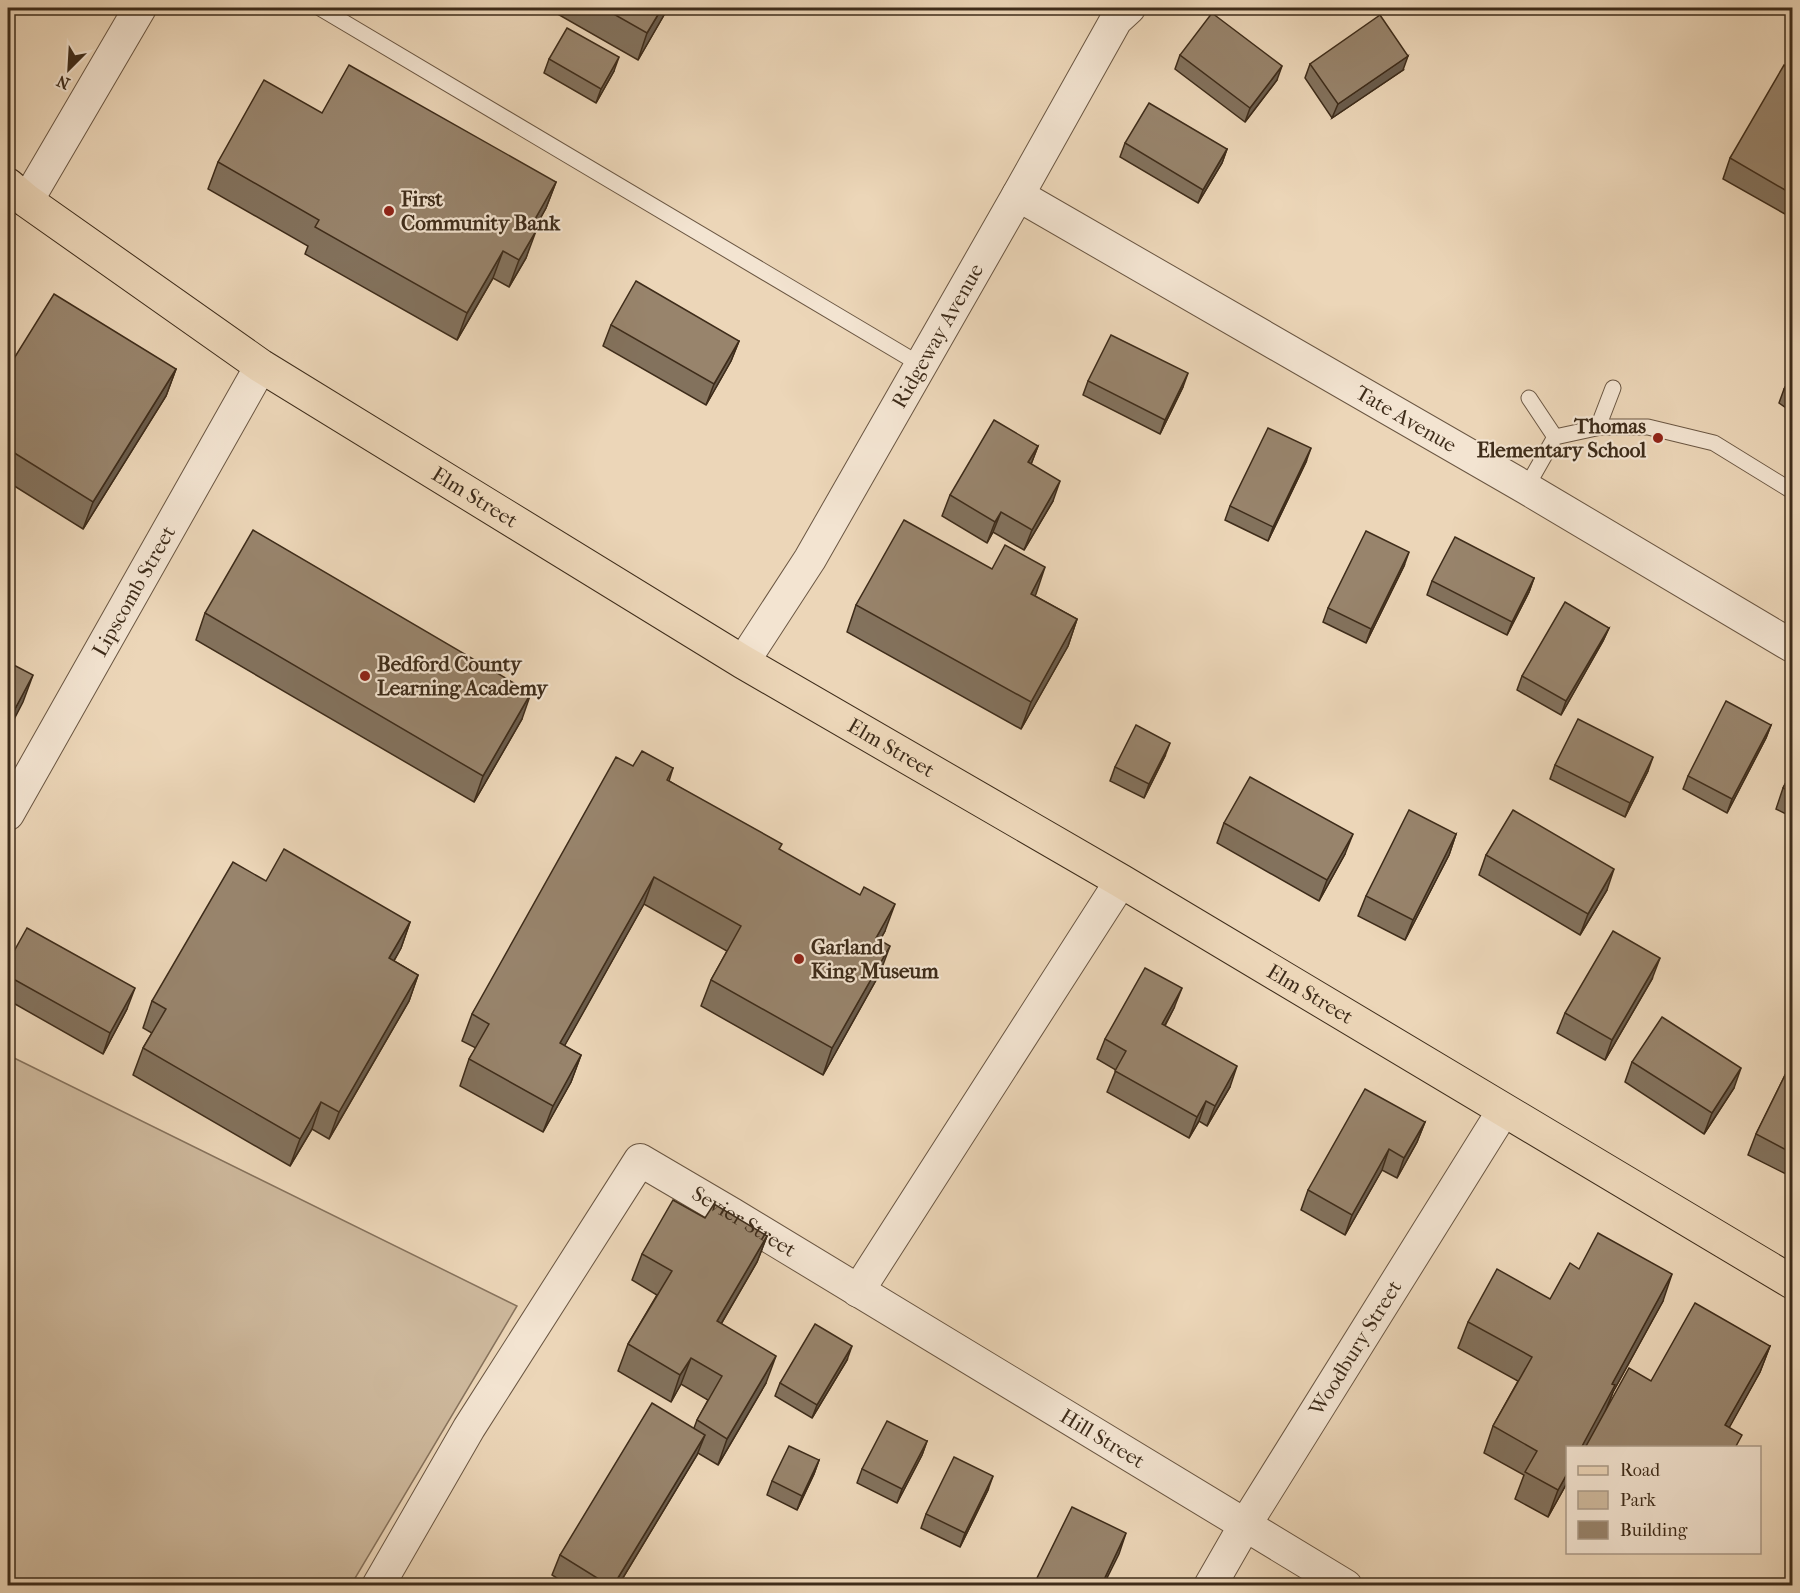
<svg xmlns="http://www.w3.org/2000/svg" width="1800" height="1593" font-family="'IM FELL French Canon',serif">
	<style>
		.green { fill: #ceb99d; stroke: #86725c; stroke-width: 1.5 }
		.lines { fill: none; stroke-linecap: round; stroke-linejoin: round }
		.service-casing { stroke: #6a5642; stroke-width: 17 }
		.minor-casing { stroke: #6a5642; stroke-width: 34 }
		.primary-casing { stroke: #3e2c1a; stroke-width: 35 }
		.service { stroke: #f3e4d1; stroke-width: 15 }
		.minor { stroke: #f3e4d1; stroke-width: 32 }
		.primary { stroke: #ecd6b8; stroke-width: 33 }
		.wall { fill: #83725d; stroke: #3e2c1a; stroke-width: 1.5 }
		.shaded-wall { fill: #6a5c4c; stroke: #3e2c1a; stroke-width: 1.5 }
		.building { fill: #98846c; stroke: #3e2c1a; stroke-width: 1.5 }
		.poi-dot { fill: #8f2418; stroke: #f3e4d1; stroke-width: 2 }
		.labels { text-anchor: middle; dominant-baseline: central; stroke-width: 4.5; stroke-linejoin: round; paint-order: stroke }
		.poi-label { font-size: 21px; font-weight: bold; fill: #3e2c1a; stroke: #f3e4d1; text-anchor: start }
		.street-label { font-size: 21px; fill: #3e2c1a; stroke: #f3e4d1 }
	</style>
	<rect width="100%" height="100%" fill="#ecd6b8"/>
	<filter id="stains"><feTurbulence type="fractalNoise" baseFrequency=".00333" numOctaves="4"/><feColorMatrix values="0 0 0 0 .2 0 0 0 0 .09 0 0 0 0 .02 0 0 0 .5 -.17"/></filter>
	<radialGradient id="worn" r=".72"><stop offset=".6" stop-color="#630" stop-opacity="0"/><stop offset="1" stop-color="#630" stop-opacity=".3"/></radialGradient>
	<path class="green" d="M8 1055 517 1306 351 1585H8Z"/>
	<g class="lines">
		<defs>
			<g id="service">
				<path d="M320 8 921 365"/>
				<path d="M1529 398 1555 437"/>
				<path d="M1598 427 1613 388"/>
				<path d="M1526 488 1555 437 1601 427H1648L1714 443 1792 491"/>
			</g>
			<g id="minor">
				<path id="s1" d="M1018 195 1526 488 1792 646"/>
				<path d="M27 201 140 8"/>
				<path id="s2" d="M743 662 810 559 1018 195 1116 20 1129 8"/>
				<path id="s3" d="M8 814 261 366"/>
				<path d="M858 1291 1121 881"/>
				<path id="s4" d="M378 1586 469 1428 640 1160 732 1214 1346 1586"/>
				<path id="s5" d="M1210 1586 1245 1525 1503 1111"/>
			</g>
			<g id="primary">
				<path id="s6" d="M8 185 27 201 261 366 743 662 1121 881 1792 1282"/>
			</g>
		</defs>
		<use href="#service" class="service-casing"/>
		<use href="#minor" class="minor-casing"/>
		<use href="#primary" class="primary-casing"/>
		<use href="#service" class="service"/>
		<use href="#minor" class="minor"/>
		<use href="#primary" class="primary"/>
	</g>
	<g class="wall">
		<path d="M547 8H668L638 60Z"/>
		<path d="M1180 55 1277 80 1245 122 1175 69Z"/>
		<path d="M549 59 614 71 596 103 544 73Z"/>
		<path d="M1310 64 1403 70 1332 118 1305 78Z"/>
		<path d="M1792 70V218L1723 179 1730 158Z"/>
		<path d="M322 113 556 182 546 208 534 230 526 258 509 287 493 278 457 340 305 254 308 246 208 189 218 162Z"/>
		<path d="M1125 143 1227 149 1222 163 1198 203 1120 157Z"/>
		<path d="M611 325 739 341 731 361 706 405 603 346Z"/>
		<path d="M8 368 176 369 166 396 83 529 8 482Z"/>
		<path d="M1792 376V412L1779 403 1784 389Z"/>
		<path d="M1088 381 1183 387 1160 434 1083 395Z"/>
		<path d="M1038 446 1031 464 1053 501 1024 550 993 532 987 543 942 516 950 495Z"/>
		<path d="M1306 462 1268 541 1225 520 1230 506Z"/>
		<path d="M1404 566 1366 643 1323 622 1328 608Z"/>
		<path d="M1534 578 1529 592 1507 635 1427 595 1432 581Z"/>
		<path d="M1035 596 1077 619 1068 646 1021 729 847 632 856 605Z"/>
		<path d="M205 613 522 719 474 802 196 640Z"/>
		<path d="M1609 628 1603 641 1561 715 1517 690 1522 676Z"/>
		<path d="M1771 725 1766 738 1727 813 1683 789 1688 776Z"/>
		<path d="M1165 756 1144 798 1110 781 1115 767Z"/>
		<path d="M1555 765 1648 771 1625 817 1550 779Z"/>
		<path d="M633 766 673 768 669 781 780 850 885 931 880 940V973L823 1075 701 1006 711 980 727 951 644 904 564 1046 581 1055 571 1082 543 1132 460 1086 469 1059 476 1048 462 1041 472 1014Z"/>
		<path d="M1792 771V817L1776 809 1783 788Z"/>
		<path d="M1224 823 1345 854 1319 901 1217 843Z"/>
		<path d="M1456 834 1449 855 1405 940 1358 916 1366 896Z"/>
		<path d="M1486 855 1607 890 1580 935 1479 875Z"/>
		<path d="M266 881 410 922 401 948 394 961 418 975 409 1001 329 1139 312 1129 290 1166 133 1075 143 1048 152 1033 143 1028 152 1001Z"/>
		<path d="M8 962 127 1009 103 1054 8 1000Z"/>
		<path d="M1652 979 1605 1060 1557 1033 1565 1013Z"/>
		<path d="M1174 1008 1165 1026 1230 1087 1207 1126 1199 1121 1189 1138 1107 1092 1116 1070 1097 1059 1105 1039Z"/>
		<path d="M1792 1061V1177L1748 1155 1756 1134Z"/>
		<path d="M1632 1062 1734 1088 1704 1134 1625 1082Z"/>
		<path d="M1425 1122 1417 1142 1397 1178 1382 1170 1345 1235 1301 1210 1308 1190Z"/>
		<path d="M705 1218 767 1236 757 1262 721 1324 766 1383 718 1465 698 1453 618 1586H569L552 1575 560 1555 694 1428 697 1420 708 1400 681 1384 671 1402 618 1371 628 1344 657 1295 632 1280 642 1254Z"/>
		<path d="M1550 1299 1663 1301 1613 1392 1606 1411 1651 1381 1770 1346 1760 1372 1729 1427 1568 1448V1481L1548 1517 1515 1499 1524 1475 1484 1453 1493 1426 1518 1381 1458 1348 1468 1322Z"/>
		<path d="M847 1360 812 1418 775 1396 780 1383Z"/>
		<path d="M927 1441 922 1455 897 1503 857 1483 862 1469Z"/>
		<path d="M819 1460 814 1474 797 1510 767 1495 772 1481Z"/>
		<path d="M988 1490 960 1547 921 1528 926 1514Z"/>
	</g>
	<g class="shaded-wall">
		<path d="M662 8H668L638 60 647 33Z"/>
		<path d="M1408 56 1403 70 1332 118 1338 104Z"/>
		<path d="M619 57 614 71 596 103 601 89Z"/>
		<path d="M1282 66 1277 80 1245 122 1250 108Z"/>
		<path d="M1227 149 1222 163 1198 203 1203 190Z"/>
		<path d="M556 182 546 208 520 254 530 228Z"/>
		<path d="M536 231 526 258 509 287 519 260Z"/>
		<path d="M503 251 493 278 457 340 467 313Z"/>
		<path d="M739 341 731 361 706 405 714 384Z"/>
		<path d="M176 369 166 396 83 529 93 502Z"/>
		<path d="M1188 373 1183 387 1160 434 1165 420Z"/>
		<path d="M1038 446 1030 467 1028 462Z"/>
		<path d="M1311 448 1306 462 1268 541 1273 527Z"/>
		<path d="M1060 481 1053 501 1024 550 1032 530Z"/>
		<path d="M1001 512 993 532 987 543 995 522Z"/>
		<path d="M1409 552 1404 566 1366 643 1371 629Z"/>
		<path d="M1045 567 1036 594 1022 620 1031 594Z"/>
		<path d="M1534 578 1529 592 1507 635 1512 622Z"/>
		<path d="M1077 619 1068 646 1021 729 1031 702Z"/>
		<path d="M1609 628 1603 641 1561 715 1566 701Z"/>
		<path d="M33 675 23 702 8 731V722Z"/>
		<path d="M531 693 522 719 474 802 483 776Z"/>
		<path d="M1771 725 1766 738 1727 813 1732 799Z"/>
		<path d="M1170 743 1165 756 1144 798 1149 784Z"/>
		<path d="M1653 757 1648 771 1625 817 1630 803Z"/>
		<path d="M1353 834 1345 854 1319 901 1327 880Z"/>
		<path d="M1456 834 1449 855 1405 940 1413 920Z"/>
		<path d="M1614 869 1607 890 1580 935 1588 914Z"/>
		<path d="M654 877 644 904 551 1070 560 1043Z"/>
		<path d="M895 904 885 931 866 965 876 938Z"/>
		<path d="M410 922 401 948 380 985 389 958Z"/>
		<path d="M890 946 880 973 823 1075 832 1048Z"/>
		<path d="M1660 958 1652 979 1605 1060 1612 1040Z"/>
		<path d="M418 975 409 1001 329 1139 339 1112Z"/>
		<path d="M135 988 127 1009 103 1054 110 1033Z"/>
		<path d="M1182 988 1174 1008 1154 1045 1162 1024Z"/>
		<path d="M581 1055 571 1082 543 1132 553 1106Z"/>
		<path d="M1237 1066 1230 1087 1207 1126 1215 1106Z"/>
		<path d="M1741 1068 1734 1088 1704 1134 1712 1113Z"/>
		<path d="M1206 1101 1199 1121 1189 1138 1197 1117Z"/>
		<path d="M321 1102 312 1129 290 1166 300 1139Z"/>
		<path d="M1425 1122 1417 1142 1397 1178 1404 1158Z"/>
		<path d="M1389 1149 1382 1170 1345 1235 1352 1215Z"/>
		<path d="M767 1236 757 1262 707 1348 717 1321Z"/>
		<path d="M1672 1274 1663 1301 1613 1392 1605 1412 1586 1448H1581L1612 1384Z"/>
		<path d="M852 1346 847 1360 812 1418 817 1405Z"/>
		<path d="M1770 1346 1760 1372 1718 1448 1725 1425Z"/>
		<path d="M776 1356 766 1383 718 1465 727 1439Z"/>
		<path d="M691 1358 681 1384 671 1402 680 1375Z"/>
		<path d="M705 1435 697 1455 618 1586H613Z"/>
		<path d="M927 1441 922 1455 897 1503 902 1489Z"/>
		<path d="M819 1460 814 1474 797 1510 802 1496Z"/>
		<path d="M1568 1472V1481L1548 1517 1558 1490Z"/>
		<path d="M993 1476 988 1490 960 1547 965 1533Z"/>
		<path d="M1126 1533 1119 1554 1103 1586H1101Z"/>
	</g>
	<g class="building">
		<path d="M603 8H662L647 33Z"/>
		<path d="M1212 13 1282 66 1250 108 1180 55Z"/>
		<path d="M1380 15 1408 56 1338 104 1310 64Z"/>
		<path d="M567 28 619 57 601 89 549 59Z"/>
		<path d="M349 65 556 182 530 228 536 231 519 260 503 251 467 313 315 227 319 220 218 162 264 80 322 113Z"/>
		<path d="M1784 65 1792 70V194L1730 158Z"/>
		<path d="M1149 103 1227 149 1203 190 1125 143Z"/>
		<path d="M636 281 739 341 714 384 611 325Z"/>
		<path d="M54 294 176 369 93 502 8 449V368Z"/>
		<path d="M1111 335 1188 373 1165 420 1088 381Z"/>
		<path d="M1792 376V395L1784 389Z"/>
		<path d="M994 420 1038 446 1028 462 1060 481 1032 530 1001 512 995 522 950 495Z"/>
		<path d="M1268 428 1311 448 1273 527 1230 506Z"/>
		<path d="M904 520 992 569 1005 545 1045 567 1031 594 1077 619 1031 702 856 605Z"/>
		<path d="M253 530 531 693 483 776 205 613Z"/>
		<path d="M1366 531 1409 552 1371 629 1328 608Z"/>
		<path d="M1455 537 1534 578 1512 622 1432 581Z"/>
		<path d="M8 547 12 549 8 556Z"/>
		<path d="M1565 602 1609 628 1566 701 1522 676Z"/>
		<path d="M8 662 33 675 8 722Z"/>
		<path d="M1726 701 1771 725 1732 799 1688 776Z"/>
		<path d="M1578 719 1653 757 1630 803 1555 765Z"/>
		<path d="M1136 725 1170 743 1149 784 1115 767Z"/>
		<path d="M642 751 673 768 667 780 782 844 779 849 860 895 864 887 895 904 876 938 890 946 832 1048 711 980 741 926 654 877 560 1043 581 1055 553 1106 469 1059 489 1024 472 1014 616 757 633 766Z"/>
		<path d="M1792 771V793L1783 788Z"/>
		<path d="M1250 777 1353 834 1327 880 1224 823Z"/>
		<path d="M1409 810 1456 834 1413 920 1366 896Z"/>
		<path d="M1513 810 1614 869 1588 914 1486 855Z"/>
		<path d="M284 849 410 922 389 958 418 975 339 1112 321 1102 300 1139 143 1048 166 1009 152 1001 233 862 266 881Z"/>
		<path d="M27 928 135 988 110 1033 8 976V962Z"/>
		<path d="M1613 931 1660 958 1612 1040 1565 1013Z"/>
		<path d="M1145 968 1182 988 1162 1024 1237 1066 1215 1106 1206 1101 1197 1117 1115 1071 1126 1051 1105 1039Z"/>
		<path d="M1662 1017 1741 1068 1712 1113 1632 1062Z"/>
		<path d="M1792 1061V1153L1756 1134Z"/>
		<path d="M1365 1089 1425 1122 1404 1158 1389 1149 1352 1215 1308 1190Z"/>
		<path d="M673 1200 705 1218 714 1204 767 1236 717 1321 776 1356 727 1439 697 1420 722 1376 691 1358 680 1375 628 1344 672 1271 642 1254Z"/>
		<path d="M1598 1233 1672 1274 1612 1384 1615 1385 1581 1448H1568V1472L1558 1490 1525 1472 1537 1451 1493 1426 1532 1357 1468 1322 1497 1269 1550 1299 1570 1263 1579 1269Z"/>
		<path d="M1695 1303 1770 1346 1725 1425 1742 1435 1735 1448H1585L1629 1368 1651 1381Z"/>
		<path d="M815 1324 852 1346 817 1405 780 1383Z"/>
		<path d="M652 1403 705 1435 613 1586H610L560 1555Z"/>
		<path d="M887 1421 927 1441 902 1489 862 1469Z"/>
		<path d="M789 1446 819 1460 802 1496 772 1481Z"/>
		<path d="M954 1457 993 1476 965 1533 926 1514Z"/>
		<path d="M1072 1507 1126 1533 1101 1586H1033Z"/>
	</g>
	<g class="poi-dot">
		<circle cx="389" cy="211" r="6"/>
		<circle cx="1658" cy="438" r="6"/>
		<circle cx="365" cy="676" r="6"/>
		<circle cx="799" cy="959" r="6"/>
	</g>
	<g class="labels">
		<g class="poi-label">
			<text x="401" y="199">First<tspan x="401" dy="24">Community Bank</tspan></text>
			<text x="1646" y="426" text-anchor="end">Thomas<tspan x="1646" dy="24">Elementary School</tspan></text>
			<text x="377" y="664">Bedford County<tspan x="377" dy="24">Learning Academy</tspan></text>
			<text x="811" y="947">Garland<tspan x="811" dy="24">King Museum</tspan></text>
		</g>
		<g class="street-label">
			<text stroke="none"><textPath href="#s2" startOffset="380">Ridgeway Avenue</textPath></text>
			<text stroke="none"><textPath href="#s1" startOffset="448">Tate Avenue</textPath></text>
			<text stroke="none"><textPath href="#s6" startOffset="562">Elm Street</textPath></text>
			<text stroke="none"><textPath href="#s3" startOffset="256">Lipscomb Street</textPath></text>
			<text stroke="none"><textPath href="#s6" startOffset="1048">Elm Street</textPath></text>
			<text stroke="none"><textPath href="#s6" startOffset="1534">Elm Street</textPath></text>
			<text stroke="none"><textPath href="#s4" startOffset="621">Sevier Street</textPath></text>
			<text stroke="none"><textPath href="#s5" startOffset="279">Woodbury Street</textPath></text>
			<text stroke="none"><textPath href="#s4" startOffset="1040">Hill Street</textPath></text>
		</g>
	</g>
	<rect width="1800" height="1593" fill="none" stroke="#ecd6b8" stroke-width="30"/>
	<rect x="9" y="9" width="1782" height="1575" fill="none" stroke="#3e2c1a" stroke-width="3"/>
	<rect x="15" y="15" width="1770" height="1563" fill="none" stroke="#3e2c1a" stroke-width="1.5"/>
	<rect x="1566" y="1446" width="195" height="108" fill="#f3e4d1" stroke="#ab9a88" stroke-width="1.5"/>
	<rect x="1578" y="1466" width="30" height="9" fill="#ecd6b8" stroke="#ab9a88" stroke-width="1.5"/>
	<text x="1620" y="1476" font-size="18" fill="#3e2c1a">Road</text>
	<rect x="1578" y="1491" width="30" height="18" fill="#ceb99d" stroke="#ab9a88" stroke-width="1.5"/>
	<text x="1620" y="1506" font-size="18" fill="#3e2c1a">Park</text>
	<rect x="1578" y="1521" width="30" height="18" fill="#98846c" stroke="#ab9a88" stroke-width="1.5"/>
	<text x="1620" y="1536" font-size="18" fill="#3e2c1a">Building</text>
	<g transform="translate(69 69) rotate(204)" stroke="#f3e4d1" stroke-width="4.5" paint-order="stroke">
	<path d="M0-4.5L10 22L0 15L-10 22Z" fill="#3e2c1a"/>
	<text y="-9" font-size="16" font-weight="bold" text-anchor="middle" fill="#3e2c1a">N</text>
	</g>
	<rect width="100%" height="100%" filter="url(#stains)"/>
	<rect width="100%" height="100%" fill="url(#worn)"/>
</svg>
